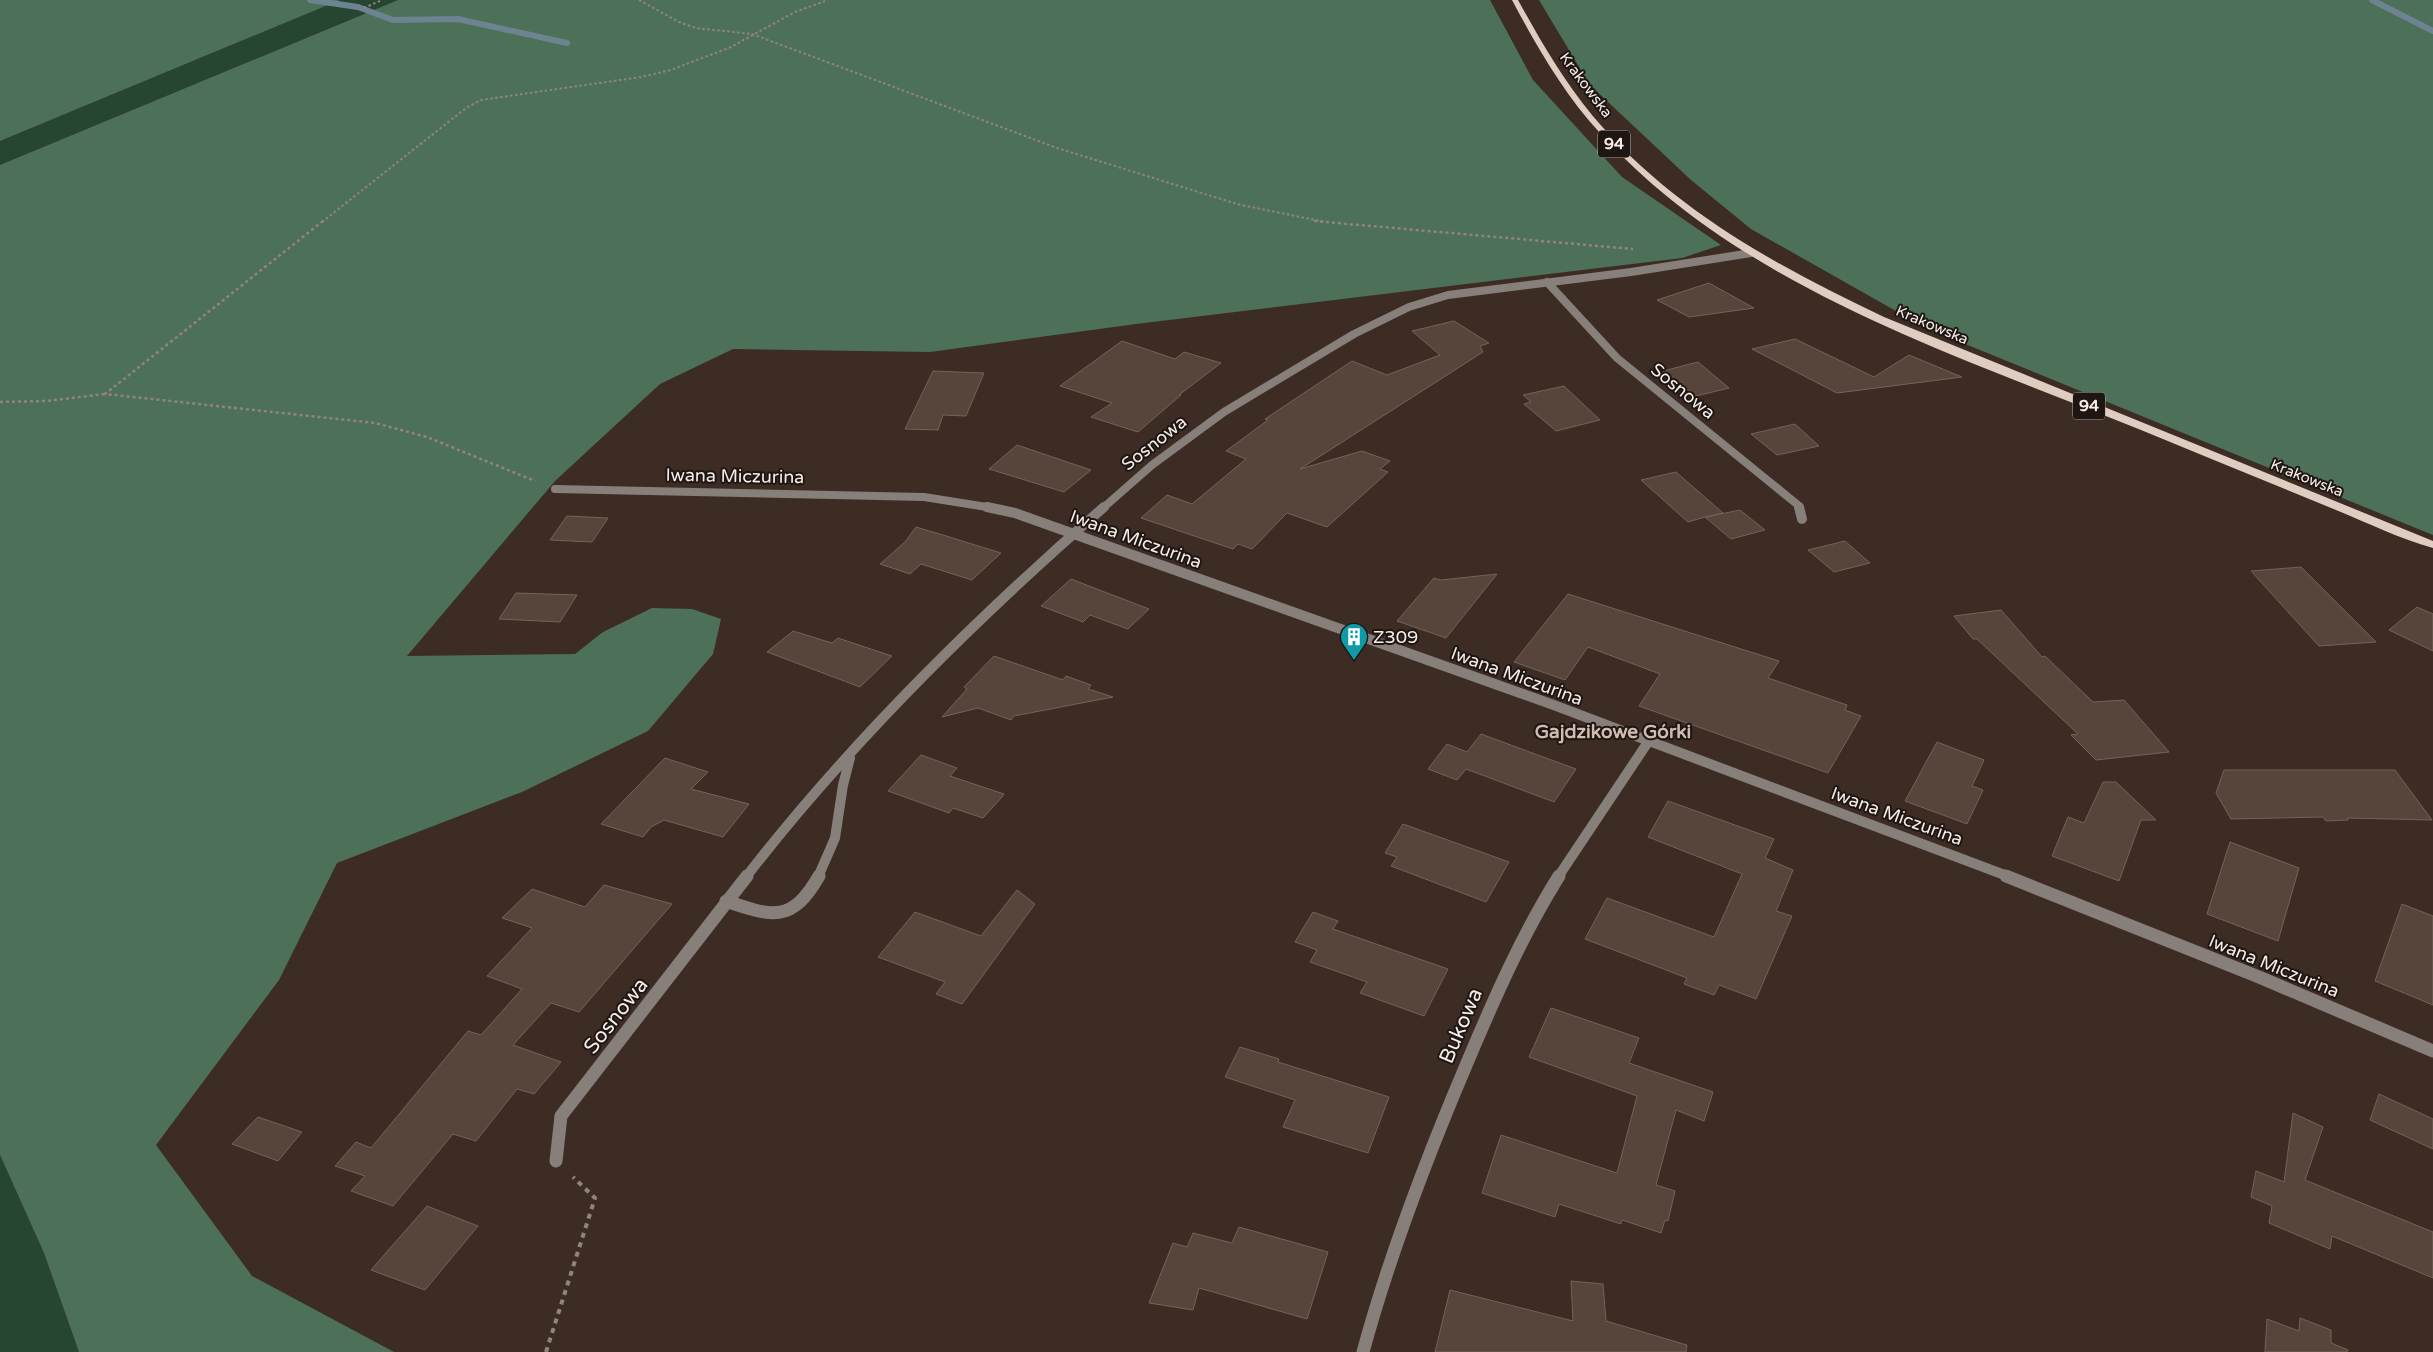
<svg xmlns="http://www.w3.org/2000/svg" width="2433" height="1352" font-family="'Varela Round',sans-serif">
	<style>
		.green { fill: #274631 }
		.forest { fill: #4d7158 }
		.lines { fill: none; stroke-linecap: round; stroke-linejoin: round }
		.stream { stroke: #6e8392; stroke-width: 6 }
		.building { fill: #57453c; stroke: #756259 }
		.path-far2 { stroke: #92847d; stroke-width: 2; stroke-dasharray: 2.5 2.5; stroke-linecap: butt }
		.path-far1 { stroke: #92847d; stroke-width: 2.5; stroke-dasharray: 3 3; stroke-linecap: butt }
		.path { stroke: #92847d; stroke-width: 4; stroke-dasharray: 5 5; stroke-linecap: butt }
		.street-far2 { stroke: #877f79; stroke-width: 8 }
		.street-far1 { stroke: #877f79; stroke-width: 10 }
		.street { stroke: #877f79; stroke-width: 13 }
		.primary { fill: #dfcdc2; fill-rule: evenodd }
		.labels { text-anchor: middle; dominant-baseline: central; stroke-width: 4; stroke-linejoin: round; paint-order: stroke }
		.far-street-label { font-size: 15px; fill: #f7ece6; stroke: #1e1613 }
		.shield { fill: #1e1613; stroke: #b6aca7; stroke-width: 1 }
		.shield-label { font-size: 16px; font-weight: bold; fill: #f7ece6 }
		.street-label { font-size: 18px; fill: #f7ece6; stroke: #1e1613 }
		.poi-label { font-size: 18px; fill: #f7ece6; stroke: #1e1613; text-anchor: start }
		.neighbourhood-label { font-size: 19px; font-weight: bold; fill: #d2bcb1; stroke: #1e1613 }
		.near-street-label { font-size: 21px; fill: #f7ece6; stroke: #1e1613 }
	</style>
	<rect width="100%" height="100%" fill="#3d2c24"/>
	<g class="green">
		<path d="M340 0H398L0 165V141Z"/>
		<path d="M0 1155 44 1253 79 1352H0Z"/>
	</g>
	<g class="forest">
		<path d="M0 0H340L0 141Z"/>
		<path d="M398 0H1490L1533 80 1622 177 1721 245 1682 258 1136 324 930 352 733 349 660 384 555 481 407 656 575 654 603 632 652 608 692 609 721 619 713 654 648 731 522 792 337 863 279 980 156 1145 252 1276 394 1352H79L44 1253 0 1155V165Z"/>
		<path d="M1539 0H2433V535L1926 328 1751 229 1691 180 1590 85Z"/>
	</g>
	<g class="lines">
		<g class="stream">
			<path d="M310 0 358 7 393 20 458 19 567 43"/>
			<path d="M2372 0 2433 31"/>
		</g>
	</g>
	<g class="building">
		<path d="M1709 283 1754 308 1689 317 1657 300Z"/>
		<path d="M1454 321 1489 343 1480 346 1483 352 1300 469 1362 451 1390 461 1380 469 1388 472 1327 527 1287 513 1252 549 1238 544 1233 549 1141 518 1167 495 1192 504 1246 459 1226 451 1268 420 1265 419 1352 361 1387 375 1440 355 1412 331Z"/>
		<path d="M1795 339 1874 377 1909 355 1962 377 1837 393 1752 349Z"/>
		<path d="M1122 341 1175 359 1184 352 1221 363 1179 395H1181L1138 432 1091 417 1112 403 1060 386Z"/>
		<path d="M1698 362 1729 388 1696 396 1663 371Z"/>
		<path d="M933 371 984 373 966 416 943 415 938 430 905 429Z"/>
		<path d="M1564 386 1600 420 1556 431 1524 404 1531 402 1523 395Z"/>
		<path d="M1795 424 1819 446 1777 455 1751 434Z"/>
		<path d="M1017 445 1091 470 1064 492 989 469Z"/>
		<path d="M1676 472 1723 513 1706 517 1740 510 1765 530 1731 539 1705 517 1688 522 1641 480Z"/>
		<path d="M567 516 608 518 592 542 550 540Z"/>
		<path d="M916 527 943 535 1001 553 972 580 921 564 910 574 880 564 905 542Z"/>
		<path d="M1845 541 1870 563 1834 572 1808 550Z"/>
		<path d="M2301 567 2376 642 2319 646 2251 571Z"/>
		<path d="M1497 574 1446 638 1397 621 1434 578 1441 580Z"/>
		<path d="M1071 579 1102 591 1149 609 1128 629 1090 615 1083 622 1041 606Z"/>
		<path d="M516 593 577 595 560 622 499 619Z"/>
		<path d="M1568 594 1779 661 1768 678 1847 705 1845 710 1861 716 1828 773 1639 706 1660 674 1588 647 1565 680 1514 662Z"/>
		<path d="M2417 607 2433 614V651L2389 630Z"/>
		<path d="M2001 610 2042 657 2045 656 2093 702 2124 700 2169 752 2096 760 2071 735 2078 734 1977 639H1973L1954 616Z"/>
		<path d="M793 631 832 643 838 638 892 656 860 687 767 652Z"/>
		<path d="M994 656 1063 680 1066 676 1091 685 1088 689 1113 697 1014 716 1011 720 978 708 942 717 967 689 964 687Z"/>
		<path d="M1481 734 1535 754 1576 769 1554 802 1466 769 1457 780 1428 769 1447 744 1467 752Z"/>
		<path d="M1937 742 1984 760 1972 786 1983 790 1967 824 1905 801Z"/>
		<path d="M921 755 957 768 950 776 1004 794 1002 797 983 818 953 808 949 813 888 791Z"/>
		<path d="M665 758 708 772 691 789 749 804 723 837 664 820 651 827 643 837 601 824Z"/>
		<path d="M2224 770H2395L2432 820 2348 818V820L2326 821 2323 817 2231 819 2216 793Z"/>
		<path d="M2103 782H2116L2156 820H2141L2119 881 2052 856 2068 817 2084 823Z"/>
		<path d="M1668 801 1774 839 1765 858 1793 870 1776 911 1792 916 1756 999 1719 985 1714 995 1684 984 1687 978 1585 939 1607 898 1714 937 1742 874 1648 837Z"/>
		<path d="M1403 824 1509 862 1486 902 1391 866 1397 857 1385 853Z"/>
		<path d="M2230 842 2299 868 2278 941 2207 914Z"/>
		<path d="M604 885 672 904 579 1012 551 1003 513 1045 561 1062 534 1094 517 1089 476 1141 453 1134 393 1206 351 1191 365 1176 335 1166 356 1142 371 1148 468 1031 481 1035 522 989 487 976 532 928 502 918 532 889 585 907Z"/>
		<path d="M1017 890 1035 904 962 1004 936 994 945 982 878 957 915 912 981 936Z"/>
		<path d="M2402 904 2433 916V1005L2375 981Z"/>
		<path d="M1313 912 1338 921 1333 929 1448 969 1424 1016 1360 993 1367 982 1310 962 1317 950 1295 942Z"/>
		<path d="M1551 1008 1639 1038 1629 1063 1713 1092 1704 1121 1676 1110 1656 1185 1675 1191 1668 1221 1665 1220 1661 1233 1622 1220 1621 1224 1559 1204 1555 1217 1482 1193 1501 1135 1617 1173 1637 1096 1529 1057Z"/>
		<path d="M1240 1047 1279 1059 1278 1062 1389 1097 1368 1153 1283 1127 1295 1100 1225 1077Z"/>
		<path d="M2379 1094 2433 1119V1149L2370 1120Z"/>
		<path d="M2293 1113 2323 1127 2305 1180 2433 1232V1278L2332 1236 2330 1249 2269 1223 2272 1206 2251 1197 2256 1171 2284 1182Z"/>
		<path d="M258 1117 302 1132 278 1161 232 1144Z"/>
		<path d="M427 1206 478 1226 425 1290 371 1270Z"/>
		<path d="M1239 1227 1328 1252 1307 1319 1199 1288 1193 1310 1149 1303 1173 1243 1187 1247 1193 1233 1232 1243Z"/>
		<path d="M1571 1281 1603 1284 1606 1321 1687 1345 1686 1352H1435L1450 1290 1573 1321Z"/>
		<path d="M2300 1318 2331 1330V1343L2348 1350 2347 1352H2265L2267 1319 2299 1331Z"/>
	</g>
	<g class="lines">
		<g class="path-far2">
			<path d="M639 0 679 22 696 28 752 34 1057 148 1237 204 1325 222"/>
			<path d="M364 8 382 0"/>
			<path d="M322 222 466 108 481 100 641 77 671 70 731 47 795 12 828 0"/>
		</g>
		<g class="path-far1">
			<path d="M323 221 105 394 375 423 427 437 535 481"/>
			<path d="M1314 221 1633 249"/>
			<path d="M0 402 46 401 105 394"/>
		</g>
		<path class="path" d="M546 1352 595 1198 573 1177"/>
		<g class="street-far2">
			<path d="M1547 282 1617 358 1798 505 1799 508"/>
			<path d="M555 489 924 497 993 508"/>
			<path d="M1103 508 1152 465 1224 412 1354 334 1409 307 1448 295 1631 272 1751 253"/>
		</g>
		<g class="street-far1">
			<path d="M987 507 1015 513 1551 704 2010 877"/>
			<path d="M1799 507 1802 519"/>
			<path d="M746 877C848 745 978 617 1104 507"/>
			<path d="M818 877 835 838 843 785 850 758"/>
			<path d="M1558 877 1648 742"/>
		</g>
		<g class="street">
			<path d="M2006 876 2259 977 2433 1051"/>
			<path d="M726 901C773 917 792 923 819 876"/>
			<path d="M556 1161 561 1116 747 876"/>
			<path d="M1363 1352C1390 1253 1427 1157 1467 1063 1494 999 1522 935 1559 876"/>
		</g>
		<path class="primary" d="M1512 0H1518C1540 40 1563 80 1592 115 1670 208 1776 266 1884 317L2433 541V548C2400 539 2368 523 2336 510 2271 483 2206 457 2141 430 1952 353 1741 288 1600 133 1564 94 1537 47 1512 0Z"/>
	</g>
	<defs>
		<symbol id="building-pin" viewBox="-11 -11 22 30"><path d="M0 17L-7.5 6A9.5 9.5 0 1 1 7.5 6Z" fill="#0f9aa8" stroke="#1e1613"/><path d="M-4-6H4V6H1V3H-1V6H-4ZM-2.5-4.3h1.7v1.8h-1.7ZM.8-4.3h1.7v1.8H.8ZM-2.5-1h1.7V.8h-1.7ZM.8-1h1.7V.8H.8Z" fill="#fff"/></symbol>
	</defs>
	<g fill-rule="evenodd">
		<use href="#building-pin" x="1338" y="621" width="32" height="43"/>
	</g>
	<g class="labels">
		<g class="far-street-label">
			<text transform="translate(1586 85) rotate(53)">Krakowska</text>
			<text transform="translate(1932 325) rotate(23)">Krakowska</text>
			<text transform="translate(2307 478) rotate(22)">Krakowska</text>
		</g>
		<g class="shield">
			<rect x="1598" y="130.5" width="32" height="27" rx="4"/>
			<rect x="2073" y="392.5" width="32" height="27" rx="4"/>
		</g>
		<g class="shield-label">
			<text x="1614" y="144">94</text>
			<text x="2089" y="406">94</text>
		</g>
		<g class="street-label">
			<text transform="translate(1683 391) rotate(39)">Sosnowa</text>
			<text transform="translate(1154 443) rotate(-38)">Sosnowa</text>
			<text transform="translate(735 476) rotate(1)">Iwana Miczurina</text>
			<text transform="translate(1136 539) rotate(20)">Iwana Miczurina</text>
			<text transform="translate(1517 676) rotate(20)">Iwana Miczurina</text>
			<text transform="translate(1897 816) rotate(20)">Iwana Miczurina</text>
			<text transform="translate(2274 966) rotate(22)">Iwana Miczurina</text>
		</g>
		<g class="poi-label">
			<text x="1373" y="637">Z309</text>
		</g>
		<g class="neighbourhood-label">
			<text x="1613" y="732">Gajdzikowe Górki</text>
		</g>
		<g class="near-street-label">
			<text transform="translate(616 1016) rotate(-52)">Sosnowa</text>
			<text transform="translate(1461 1026) rotate(-67)">Bukowa</text>
		</g>
	</g>
</svg>
